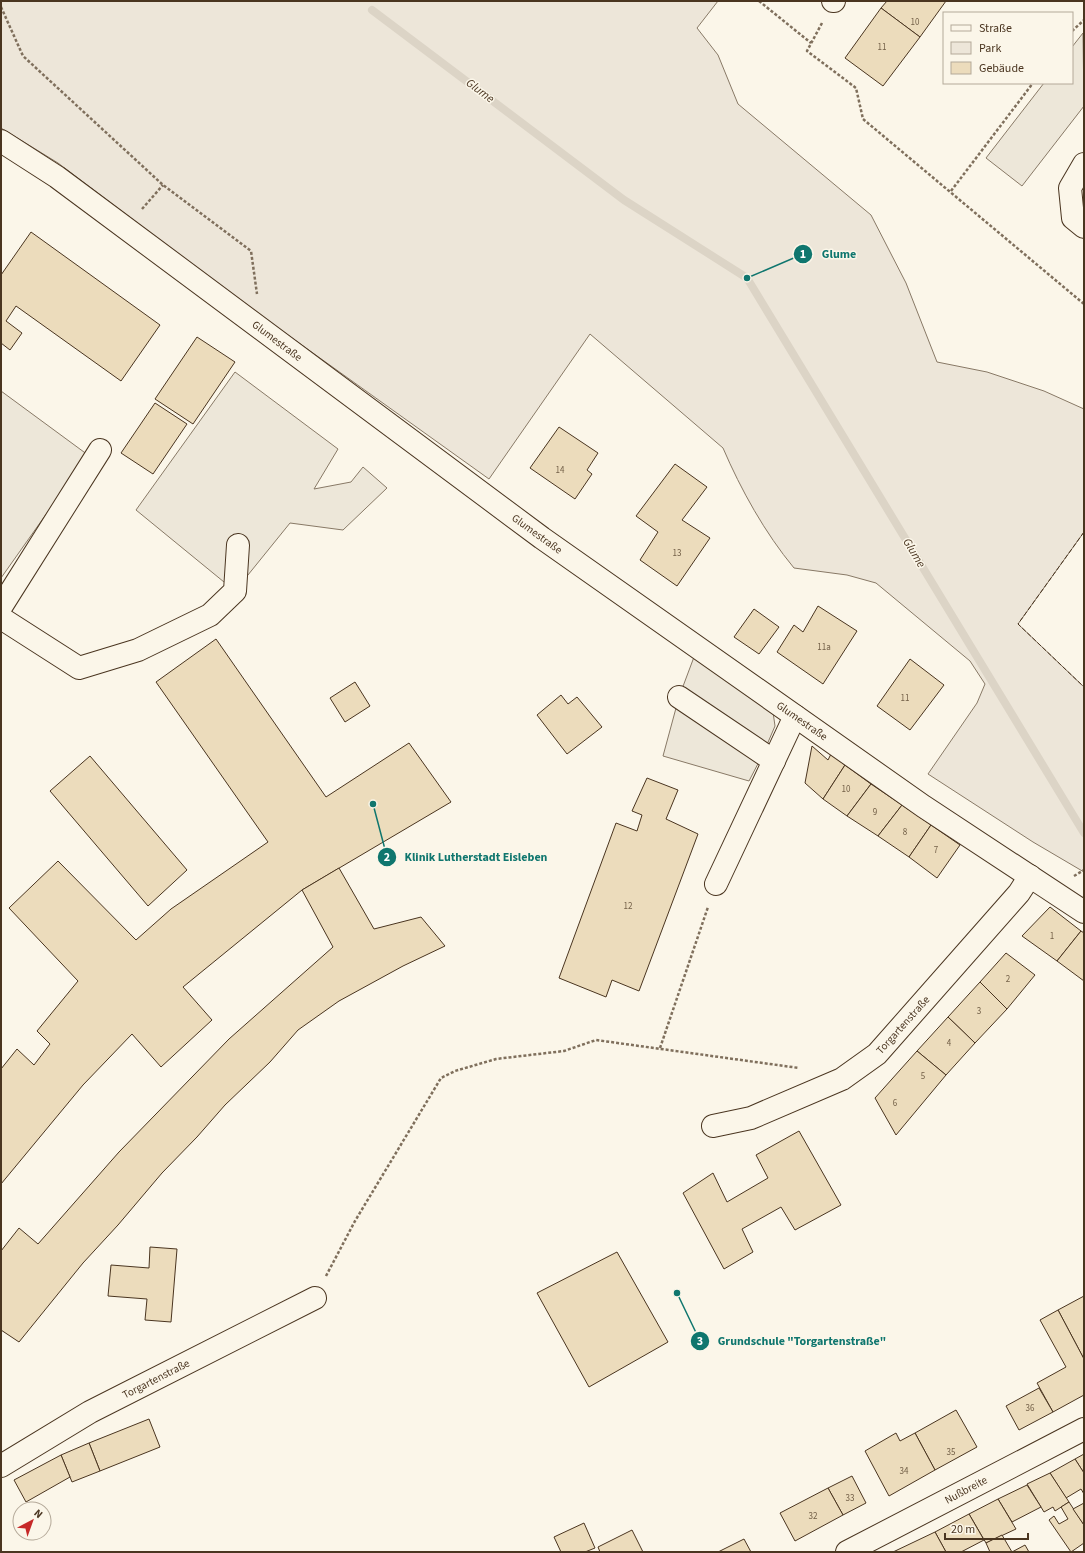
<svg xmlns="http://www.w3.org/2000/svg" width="1085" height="1553" font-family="'Source Sans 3',sans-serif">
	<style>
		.green { fill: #ede6d9; stroke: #887966 }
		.parking { fill: #ede7d9; stroke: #887966 }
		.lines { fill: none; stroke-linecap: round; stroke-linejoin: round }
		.stream { stroke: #dcd4c6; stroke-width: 8 }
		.building { fill: #ecdcbc; stroke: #4a3520 }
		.minor-casing { stroke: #4a3520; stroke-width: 24 }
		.major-casing { stroke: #4a3520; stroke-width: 24 }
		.path { stroke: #7f6f5c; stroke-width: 2.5; stroke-dasharray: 3 2; stroke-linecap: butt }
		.minor { stroke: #fbf6e9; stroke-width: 22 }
		.major { stroke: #fbf6e9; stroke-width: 22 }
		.fence { stroke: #4a3520; stroke-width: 1; stroke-dasharray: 5 2; stroke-linecap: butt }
		.labels { text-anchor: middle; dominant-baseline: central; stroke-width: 3; stroke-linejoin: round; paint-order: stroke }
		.number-label { font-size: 9px; fill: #725f47 }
		.street-label { font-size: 11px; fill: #4a3520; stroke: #fbf6e9 }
		.water-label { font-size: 12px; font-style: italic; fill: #4a3520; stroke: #fbf6e9 }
		.leader { fill: none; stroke: #0f766e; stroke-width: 1.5 }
		.callout-dot { fill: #0f766e; stroke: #fbf6e9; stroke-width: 1.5 }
		.mark-label { font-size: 12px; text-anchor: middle; font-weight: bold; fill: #fff }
		.callout-label { font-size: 12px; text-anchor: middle; font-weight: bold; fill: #0f766e; stroke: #fbf6e9; stroke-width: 3; stroke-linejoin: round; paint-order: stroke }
	</style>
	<rect width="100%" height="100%" fill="#fbf6e9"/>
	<path class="green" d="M1 1H718L697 28 718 55 738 104 871 215 906 283 937 362 987 372 1044 391 1084 409V532L1018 624 1084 687V872L1033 842 928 774 977 703 985 684 970 661 876 583 847 575 794 568C765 533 741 490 723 448L590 334 489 479 250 308 58 163 1 128Z"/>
	<g class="parking">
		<path d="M1083 33 1084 106 1022 186 986 158 1044 83H1072V47Z"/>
		<path d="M235 372 338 449 314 489 351 482 363 467 387 488 343 530 290 523 235 591 136 510Z"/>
		<path d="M1 391 88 455 1 578Z"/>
		<path d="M694 657 772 705 775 726 763 754 749 781 663 756 679 697Z"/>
	</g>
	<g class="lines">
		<path class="stream" d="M372 10 624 200 747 278 1084 833"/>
	</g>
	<g class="building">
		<path d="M887 1H946L920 37 881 8Z"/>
		<path d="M881 8 920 37 883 86 845 58Z"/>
		<path d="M31 232 160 325 121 381 16 306 6 321 22 333 10 350 1 343V275Z"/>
		<path d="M197 337 235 362 193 424 155 399Z"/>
		<path d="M155 403 187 424 153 474 121 453Z"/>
		<path d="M559 427 598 453 587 470 592 474 575 499 530 468Z"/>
		<path d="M675 464 707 487 682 520 710 538 677 586 640 560 658 532 636 516Z"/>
		<path d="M818 606 857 631 823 684 777 652 794 625 803 632Z"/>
		<path d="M754 609 779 627 759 654 734 637Z"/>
		<path d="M216 639 326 797 409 743 451 802 302 890 183 987 212 1020 161 1067 132 1034 83 1085 1 1184V1069L17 1049 34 1065 50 1044 37 1031 78 981 9 908 58 861 136 940 171 909 268 842 156 682Z"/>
		<path d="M910 659 944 685 910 730 877 706Z"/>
		<path d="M355 682 370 706 345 722 330 698Z"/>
		<path d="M561 695 568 704 577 697 602 727 567 754 537 715Z"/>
		<path d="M812 746 828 760 831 754 845 765 823 799 805 783Z"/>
		<path d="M90 756 187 870 148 906 50 791Z"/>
		<path d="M845 765 871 784 847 816 823 799Z"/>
		<path d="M647 778 678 790 666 819 698 834 639 991 612 980 606 997 559 978 616 823 637 831 642 815 632 811Z"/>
		<path d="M871 784 902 805 878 836 847 816Z"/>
		<path d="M902 805 931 825 909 857 878 836Z"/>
		<path d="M931 825 960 845 937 878 909 857Z"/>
		<path d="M339 868 374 929 421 917 445 946 403 966 339 1001 298 1030 270 1062 225 1105 197 1137 162 1173 118 1225 83 1263 19 1342 1 1330V1251L19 1228 38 1244 119 1152 229 1039 333 947 302 890Z"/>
		<path d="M1050 907 1081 931 1057 961 1022 936Z"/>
		<path d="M1081 931 1084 933V981L1057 961Z"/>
		<path d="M1006 953 1035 975 1007 1009 980 982Z"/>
		<path d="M980 982 1007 1009 975 1043 948 1017Z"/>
		<path d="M948 1017 975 1043 946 1075 917 1051Z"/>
		<path d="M917 1051 946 1075 896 1135 875 1098Z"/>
		<path d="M799 1131 841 1205 795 1230 781 1207 742 1229 753 1252 724 1269 683 1193 713 1173 727 1202 768 1178 756 1155Z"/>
		<path d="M150 1247 177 1249 171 1322 145 1320 147 1299 108 1296 111 1265 149 1268Z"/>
		<path d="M617 1252 668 1342 589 1387 537 1293Z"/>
		<path d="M1084 1296V1359L1058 1310Z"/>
		<path d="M1058 1310 1084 1359V1395L1053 1412 1037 1383 1066 1367 1040 1320Z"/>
		<path d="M1039 1388 1053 1412 1019 1430 1006 1406Z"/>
		<path d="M956 1410 977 1447 935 1470 915 1433Z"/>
		<path d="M149 1419 160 1447 100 1471 89 1443Z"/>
		<path d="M896 1433 900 1441 915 1433 935 1470 889 1496 865 1451Z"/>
		<path d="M89 1443 100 1471 72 1482 61 1455Z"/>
		<path d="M1084 1454V1473L1075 1459Z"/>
		<path d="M61 1455 70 1477 26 1502 14 1480Z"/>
		<path d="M1075 1459 1084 1473V1494L1081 1489 1066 1498 1050 1473Z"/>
		<path d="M1050 1473 1069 1502 1055 1511 1053 1507 1044 1512 1027 1484Z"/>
		<path d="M852 1476 866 1503 843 1515 828 1488Z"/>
		<path d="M1027 1485 1041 1507 1012 1522 998 1499Z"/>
		<path d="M828 1488 843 1515 795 1541 780 1513Z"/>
		<path d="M998 1499 1016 1529 986 1543 969 1514Z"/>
		<path d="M1069 1502 1084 1525V1543L1071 1552 1049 1520 1054 1516 1059 1524 1068 1519 1061 1507Z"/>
		<path d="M1084 1503V1525L1073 1509Z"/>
		<path d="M969 1514 984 1540 961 1552H946L935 1532Z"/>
		<path d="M584 1523 595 1548 585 1552H561L554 1537Z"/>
		<path d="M632 1530 643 1552H600L598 1547Z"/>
		<path d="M935 1532 946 1552H893Z"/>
		<path d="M1002 1535 1012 1552H990L986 1543Z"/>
		<path d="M744 1539 751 1552H718Z"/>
		<path d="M1025 1545 1029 1552H1012Z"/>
	</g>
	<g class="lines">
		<defs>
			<g id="minor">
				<path d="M833 1H834"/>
				<path d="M1 141 57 177 542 538 923 806 1084 912"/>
				<path d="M1084 164 1070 188 1073 218 1084 227"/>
				<path d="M1 607 100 450"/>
				<path d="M1 618 79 668 138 650 210 615 235 591 238 545"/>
				<path d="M679 697 774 761"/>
				<path d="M716 884 795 716"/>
				<path d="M713 1126 751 1118 842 1079 877 1054 1019 893 1030 876"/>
				<path d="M1 1466 90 1412 315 1298"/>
			</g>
			<path id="major" d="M847 1552 1084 1429"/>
		</defs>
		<use href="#minor" class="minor-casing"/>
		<use href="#major" class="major-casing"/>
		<g class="path">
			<path d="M759 1 811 43"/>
			<path d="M1 7 23 56 163 185 251 251 257 294"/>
			<path d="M822 23 807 51 856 88 863 119 1084 304"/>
			<path d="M1072 31 1084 20"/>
			<path d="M951 191 1033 83"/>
			<path d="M142 209 163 185"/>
			<path d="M1074 876 1084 870"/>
			<path d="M660 1048 708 907"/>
			<path d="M326 1276 355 1221 441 1078 455 1071 496 1059 564 1051 596 1040 799 1068"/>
		</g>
		<use href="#minor" class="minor"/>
		<use href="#major" class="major"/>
		<path class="fence" d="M1084 532 1018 624 1084 687"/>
	</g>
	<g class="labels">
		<g class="number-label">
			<text x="915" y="22">10</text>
			<text x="882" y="47">11</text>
			<text x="560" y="470">14</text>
			<text x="677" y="553">13</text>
			<text x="824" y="647">11a</text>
			<text x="905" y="698">11</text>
			<text x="846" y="789">10</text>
			<text x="875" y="812">9</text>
			<text x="905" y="832">8</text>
			<text x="936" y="850">7</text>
			<text x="628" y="906">12</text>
			<text x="1052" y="936">1</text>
			<text x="1008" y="979">2</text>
			<text x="979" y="1011">3</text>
			<text x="949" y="1043">4</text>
			<text x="923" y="1076">5</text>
			<text x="895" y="1103">6</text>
			<text x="1030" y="1408">36</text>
			<text x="951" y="1452">35</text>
			<text x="904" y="1471">34</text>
			<text x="850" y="1498">33</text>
			<text x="813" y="1516">32</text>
		</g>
		<g class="street-label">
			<text transform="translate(277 341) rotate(37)">Glumestraße</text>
			<text transform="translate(537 534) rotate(36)">Glumestraße</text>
			<text transform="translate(802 721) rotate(35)">Glumestraße</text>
			<text transform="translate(903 1025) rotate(-48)">Torgartenstraße</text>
			<text transform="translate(156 1379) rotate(-27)">Torgartenstraße</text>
			<text transform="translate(966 1490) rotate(-28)">Nußbreite</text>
		</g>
		<g class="water-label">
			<text transform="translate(480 91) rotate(37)">Glume</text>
			<text transform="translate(914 553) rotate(59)">Glume</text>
		</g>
	</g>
	<path class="leader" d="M747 278L803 254M373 804L387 857M677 1293L700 1341"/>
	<g class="callout-dot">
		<circle cx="747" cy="278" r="4"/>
		<circle cx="373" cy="804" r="4"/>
		<circle cx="677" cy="1293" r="4"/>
		<circle cx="803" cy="254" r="10"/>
		<circle cx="387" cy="857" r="10"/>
		<circle cx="700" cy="1341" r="10"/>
	</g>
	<g class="mark-label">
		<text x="803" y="258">1</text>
		<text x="387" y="861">2</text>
		<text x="700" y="1345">3</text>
	</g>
	<g class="callout-label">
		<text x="839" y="258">Glume</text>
		<text x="476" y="861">Klinik Lutherstadt Eisleben</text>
		<text x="802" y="1345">Grundschule "Torgartenstraße"</text>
	</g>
	<rect width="1085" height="1553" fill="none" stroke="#4a3520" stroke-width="4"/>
	<rect x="943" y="12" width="130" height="72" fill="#fbf6e9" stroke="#b4a999"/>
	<rect x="951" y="25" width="20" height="6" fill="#fbf6e9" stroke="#b4a999"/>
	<text x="979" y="32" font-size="12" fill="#4a3520">Straße</text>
	<rect x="951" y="42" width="20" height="12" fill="#ede6d9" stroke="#b4a999"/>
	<text x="979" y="52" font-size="12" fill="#4a3520">Park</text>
	<rect x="951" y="62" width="20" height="12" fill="#ecdcbc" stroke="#b4a999"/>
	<text x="979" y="72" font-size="12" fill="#4a3520">Gebäude</text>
	<g transform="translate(32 1521) rotate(41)"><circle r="19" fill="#fbf6e9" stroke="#b4a999"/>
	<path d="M0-3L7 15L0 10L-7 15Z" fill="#c62828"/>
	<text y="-6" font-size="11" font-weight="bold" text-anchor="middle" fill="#4a3520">N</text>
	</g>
	<path d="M945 1533v6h83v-6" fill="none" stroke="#4a3520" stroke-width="2"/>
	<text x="951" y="1533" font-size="12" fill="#4a3520" stroke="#fbf6e9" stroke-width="3" paint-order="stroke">20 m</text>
</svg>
